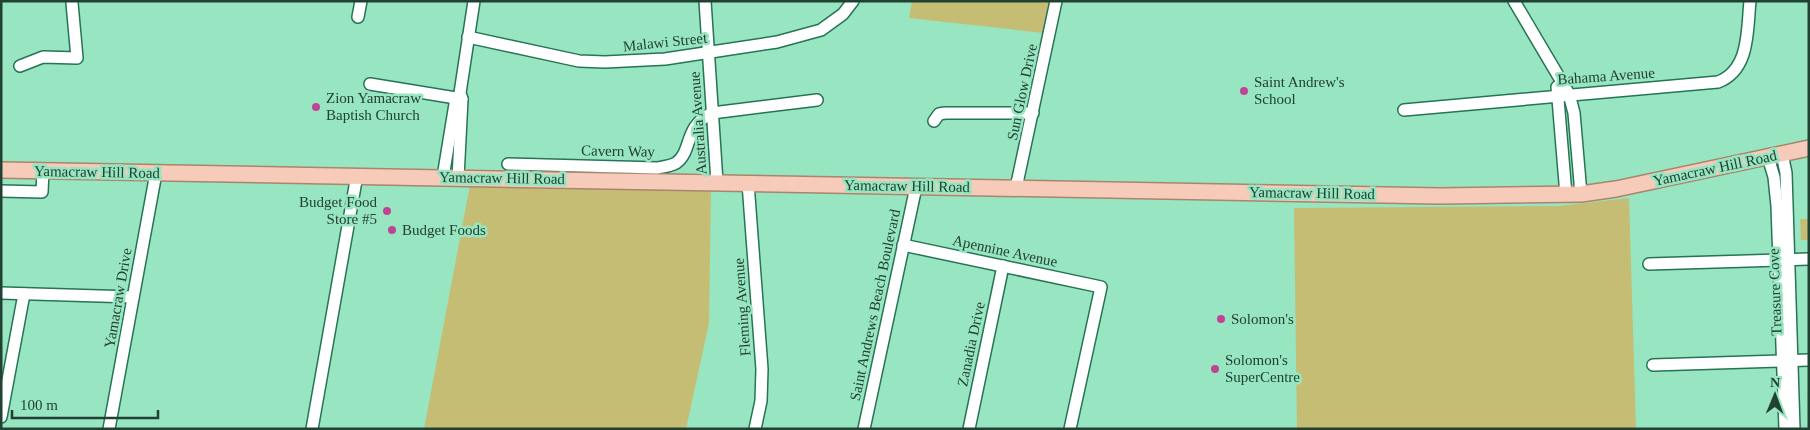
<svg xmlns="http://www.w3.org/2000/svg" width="1810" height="430" font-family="Georgia,serif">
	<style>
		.green { fill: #c5bd74 }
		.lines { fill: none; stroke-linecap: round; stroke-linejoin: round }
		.minor-casing { stroke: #257455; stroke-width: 14 }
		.major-casing { stroke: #a9856c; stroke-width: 18 }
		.minor { stroke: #fff; stroke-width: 11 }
		.major { stroke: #f7cbba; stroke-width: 15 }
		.poi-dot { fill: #bf4496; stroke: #98e5c1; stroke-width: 2 }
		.labels { text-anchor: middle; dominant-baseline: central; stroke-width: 5; stroke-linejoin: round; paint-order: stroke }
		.street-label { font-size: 15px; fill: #214132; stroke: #98e5c1 }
		.poi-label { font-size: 15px; fill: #214132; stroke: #98e5c1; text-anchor: start }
	</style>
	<rect width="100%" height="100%" fill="#98e5c1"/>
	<g class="green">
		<path d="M912 1H1049L1044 33 909 18Z"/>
		<path d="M470 185 711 188 709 323 686 429H424Z"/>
		<path d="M1629 198 1636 429H1297L1294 208 1559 206Z"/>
		<path d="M1800 219H1809V240H1801Z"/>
	</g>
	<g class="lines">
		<defs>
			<g id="minor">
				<path d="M705 1 717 182"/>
				<path d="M1514 1 1569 94 1574 113 1581 194"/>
				<path d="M358 17 361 1"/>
				<path d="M468 37 579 61 605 62 665 59 777 42 821 30 843 14 853 1"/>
				<path d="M20 66 43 57 77 58 72 3"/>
				<path d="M370 84 462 99"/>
				<path d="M1557 87 1566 195"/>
				<path d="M1404 110 1718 82C1750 70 1747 30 1750 1"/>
				<path d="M934 121 939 114 945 113H1033"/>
				<path d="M1782 154 1786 173 1794 429"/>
				<path d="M1768 157 1774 177 1777 206 1785 429"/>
				<path d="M508 164 657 168C663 167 671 166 676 163 693 151 683 127 712 113L817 100"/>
				<path d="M443 177 456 98"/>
				<path d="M458 178 462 99 460 93 474 1"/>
				<path d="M748 183 762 369 761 401 755 429"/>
				<path d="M1016 188 1056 1"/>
				<path d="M1 191 42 192 43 171"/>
				<path d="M903 245 1101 287 1070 429"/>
				<path d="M1649 264 1809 259"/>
				<path d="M1 293 133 297"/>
				<path d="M1653 365 1809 360"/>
				<path d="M1 417 24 294"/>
				<path d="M109 429 156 173"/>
				<path d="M312 429 357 175"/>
				<path d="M864 429 916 187"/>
				<path d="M969 429 1003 266"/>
			</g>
			<path id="major" d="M1 170 1440 196 1581 194 1616 189 1809 148"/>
		</defs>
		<use href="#minor" class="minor-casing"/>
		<use href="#major" class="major-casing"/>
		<use href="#minor" class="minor"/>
		<use href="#major" class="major"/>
	</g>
	<g class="poi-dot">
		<circle cx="1244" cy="91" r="5"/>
		<circle cx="316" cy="107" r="5"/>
		<circle cx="387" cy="211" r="5"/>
		<circle cx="392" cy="230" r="5"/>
		<circle cx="1221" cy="319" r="5"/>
		<circle cx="1215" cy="369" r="5"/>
	</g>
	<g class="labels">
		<g class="street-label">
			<text transform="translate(665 42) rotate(-6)">Malawi Street</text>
			<text transform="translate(1606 76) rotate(-4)">Bahama Avenue</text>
			<text transform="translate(1022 92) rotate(-78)">Sun Glow Drive</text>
			<text transform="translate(698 123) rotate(-94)">Australia Avenue</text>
			<text transform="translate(618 151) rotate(1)">Cavern Way</text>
			<text transform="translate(1715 168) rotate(-12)">Yamacraw Hill Road</text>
			<text transform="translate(97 172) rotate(1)">Yamacraw Hill Road</text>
			<text transform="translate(502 178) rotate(1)">Yamacraw Hill Road</text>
			<text transform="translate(907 186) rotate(1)">Yamacraw Hill Road</text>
			<text transform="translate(1312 193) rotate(1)">Yamacraw Hill Road</text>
			<text transform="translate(1005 251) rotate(12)">Apennine Avenue</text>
			<text transform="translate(1775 292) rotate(-92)">Treasure Cove</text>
			<text transform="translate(118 298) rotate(-80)">Yamacraw Drive</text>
			<text transform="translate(875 305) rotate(-78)">Saint Andrews Beach Boulevard</text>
			<text transform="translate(742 307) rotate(-94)">Fleming Avenue</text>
			<text transform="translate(971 344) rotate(-78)">Zanadia Drive</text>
		</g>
		<g class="poi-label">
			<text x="1254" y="82">Saint Andrew's<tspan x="1254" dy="17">School</tspan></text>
			<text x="326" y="98">Zion Yamacraw<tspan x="326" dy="17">Baptish Church</tspan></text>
			<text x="377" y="202" text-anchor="end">Budget Food<tspan x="377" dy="17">Store #5</tspan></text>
			<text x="402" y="230">Budget Foods</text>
			<text x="1231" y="319">Solomon's</text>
			<text x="1225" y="360">Solomon's<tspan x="1225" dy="17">SuperCentre</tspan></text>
		</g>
	</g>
	<rect width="1810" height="430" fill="none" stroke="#214132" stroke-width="5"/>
	<g transform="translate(1775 395) rotate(1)" stroke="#98e5c1" stroke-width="4" paint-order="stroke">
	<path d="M0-4L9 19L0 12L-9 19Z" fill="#214132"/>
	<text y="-8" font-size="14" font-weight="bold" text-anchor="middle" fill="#214132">N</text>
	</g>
	<path d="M12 410v8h146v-8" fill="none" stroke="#214132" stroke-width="2.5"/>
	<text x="20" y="410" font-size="15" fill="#214132" stroke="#98e5c1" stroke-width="4" paint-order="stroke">100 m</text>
</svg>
